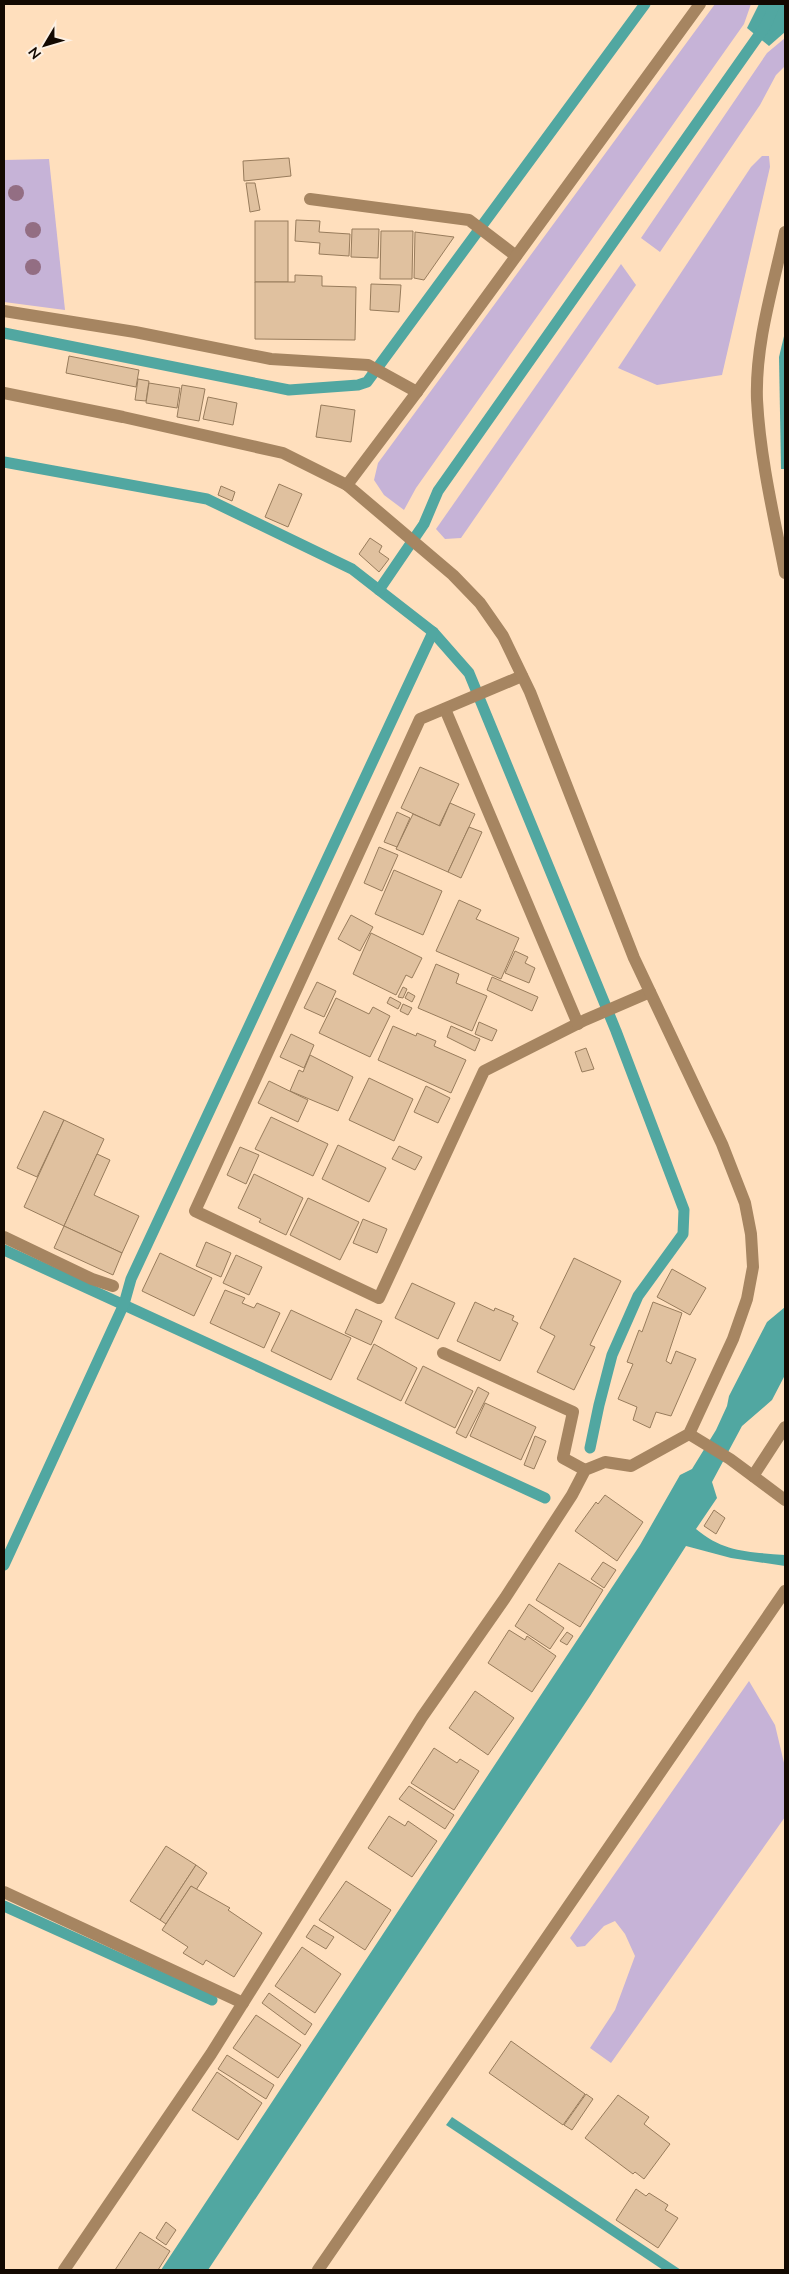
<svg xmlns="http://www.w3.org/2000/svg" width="789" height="2274" font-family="Lato,sans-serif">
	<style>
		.green { fill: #c6b3d7 }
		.water { fill: #51a7a1 }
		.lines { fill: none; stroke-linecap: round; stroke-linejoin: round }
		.stream { stroke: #51a7a1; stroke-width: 11 }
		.building { fill: #e0c19f; stroke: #987c5c }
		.minor { stroke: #a68561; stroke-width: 12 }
		.tree { fill: #936e83 }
	</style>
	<rect width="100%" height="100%" fill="#ffdfbd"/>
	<g class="green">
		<path d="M715 4H751L744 24 416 488 404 510 384 495 374 480 378 463Z"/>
		<path d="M785 38V66L776 75 760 105 660 252 641 238 767 53Z"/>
		<path d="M762 156H769L770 167 722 375 657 385 618 368 751 167Z"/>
		<path d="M49 159 65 310 4 302V160Z"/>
		<path d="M621 264 636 285 461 538 445 539 436 529Z"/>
		<path d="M749 1681 775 1725 785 1767V1817L611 2063 590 2048 615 2010 635 1956 625 1934 615 1921 604 1926 585 1946 577 1947 570 1938Z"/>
	</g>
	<g class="water">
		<path d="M759 4H785V32L769 46 747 28Z"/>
		<path d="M785 332V469H781L779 357Z"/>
		<path d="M785 1307V1375L772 1400 742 1426 712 1482 717 1498 696 1529C724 1553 751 1552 785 1555V1566L731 1558 686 1546 590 1696 208 2270H161L640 1545 680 1475 692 1469 716 1430 727 1406 729 1396 767 1322Z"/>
		<path d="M452 2117 681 2270H663L446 2125Z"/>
	</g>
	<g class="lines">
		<g class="stream">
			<path d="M4 333 289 390 358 385 367 382 645 4"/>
			<path d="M4 462 207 499 352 569 433 632 469 673 616 1031 684 1210 683 1234 638 1296 612 1355 599 1405 590 1448"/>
			<path d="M379 590 424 524 438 491 766 25 775 4"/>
			<path d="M4 1250 545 1498"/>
			<path d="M4 1565 124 1304 131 1279 433 632"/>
			<path d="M4 1906 212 2000"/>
		</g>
	</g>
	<g class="building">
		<path d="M289 158 291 176 244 181 243 161Z"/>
		<path d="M246 183H255L260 210 250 212Z"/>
		<path d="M296 220 320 221 319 232 350 234 349 256 319 254 320 243 295 241Z"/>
		<rect x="255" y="221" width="33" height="61"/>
		<path d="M352 229H379L378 258 351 257Z"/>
		<path d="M381 231H413L412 279H380Z"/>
		<path d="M415 232 454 237 424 280 414 278Z"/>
		<path d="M295 275 322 276V286L356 287 355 340 255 339V282H295Z"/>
		<path d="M371 284 401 285 399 312 370 310Z"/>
		<path d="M69 356 139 370 136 387 66 373Z"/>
		<path d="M138 379 149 381 146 401 135 400Z"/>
		<path d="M149 383 180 388 177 408 146 403Z"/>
		<path d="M182 385 205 389 199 421 177 417Z"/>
		<path d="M208 397 237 403 233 425 203 419Z"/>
		<path d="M321 405 355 410 351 442 316 437Z"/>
		<path d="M279 484 302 494 288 527 265 517Z"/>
		<path d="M221 486 235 492 232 501 218 495Z"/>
		<path d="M370 538 382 546 379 552 389 559 379 572 359 554Z"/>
		<path d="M420 767 459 784 439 826 401 808Z"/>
		<path d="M450 803 475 814 448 872 396 849 413 814 440 826Z"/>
		<path d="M397 812 410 818 397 847 384 842Z"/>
		<path d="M469 827 482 832 461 878 448 872Z"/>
		<path d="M379 847 398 855 382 891 364 883Z"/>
		<path d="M394 870 442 891 423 935 375 914Z"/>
		<path d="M459 900 481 910 476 919 519 938 501 979 436 951Z"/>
		<path d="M351 915 373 927 360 951 338 939Z"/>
		<path d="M371 933 422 958 412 978 406 975 396 995 353 974Z"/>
		<path d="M515 951 528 957 525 963 535 968 529 983 505 973Z"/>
		<path d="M436 964 459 974 456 983 487 996 472 1031 418 1008Z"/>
		<path d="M492 977 538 997 532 1011 487 990Z"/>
		<path d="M317 982 336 991 324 1017 304 1008Z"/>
		<path d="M403 987 407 989 403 998 398 997Z"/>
		<path d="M408 992 415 996 412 1002 405 998Z"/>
		<path d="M390 997 401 1003 398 1009 387 1003Z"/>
		<path d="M336 998 369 1014 373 1007 390 1016 370 1057 319 1033Z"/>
		<path d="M403 1004 412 1008 408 1015 400 1011Z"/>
		<path d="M479 1022 497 1030 492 1041 475 1034Z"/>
		<path d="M393 1026 416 1036 417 1033 436 1041 434 1046 466 1060 451 1093 378 1060Z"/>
		<path d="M451 1026 480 1039 475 1051 447 1037Z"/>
		<path d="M291 1034 314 1045 304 1068 280 1057Z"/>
		<path d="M586 1048 594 1069 582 1072 575 1052Z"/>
		<path d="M310 1055 353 1077 338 1111 290 1091 299 1070 303 1072Z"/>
		<path d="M369 1078 413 1099 394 1141 349 1120Z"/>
		<path d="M269 1081 308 1100 298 1122 258 1103Z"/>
		<path d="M426 1086 450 1098 438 1123 414 1112Z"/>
		<path d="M44 1111 64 1120 37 1177 17 1168Z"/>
		<path d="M271 1117 328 1144 313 1176 255 1149Z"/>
		<path d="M64 1120 104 1139 64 1226 24 1207Z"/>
		<path d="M338 1145 386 1168 369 1202 322 1179Z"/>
		<path d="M399 1146 422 1157 415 1170 392 1159Z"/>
		<path d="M240 1147 259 1155 246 1184 227 1175Z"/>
		<path d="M97 1154 110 1160 94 1195 139 1216 122 1253 64 1226Z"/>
		<path d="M254 1174 303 1198 286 1235 259 1222 261 1219 238 1208Z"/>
		<path d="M308 1198 359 1222 340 1260 290 1235Z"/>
		<path d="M363 1219 387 1229 377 1253 353 1243Z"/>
		<path d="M64 1226 122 1253 113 1275 54 1248Z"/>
		<path d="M206 1242 231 1253 221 1277 196 1266Z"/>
		<path d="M160 1253 212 1278 194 1316 142 1291Z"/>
		<path d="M236 1255 262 1267 249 1295 223 1283Z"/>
		<path d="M574 1258 621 1281 590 1345 595 1347 574 1390 537 1372 555 1336 540 1328Z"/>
		<path d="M672 1269 706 1288 690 1315 657 1297Z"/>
		<path d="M412 1283 455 1303 438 1339 395 1318Z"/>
		<path d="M225 1290 245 1298 242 1303 254 1308 257 1303 280 1313 264 1348 210 1323Z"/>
		<path d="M475 1302 494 1311 495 1308 514 1316 512 1320 518 1323 500 1361 457 1341Z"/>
		<path d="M653 1302 682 1313 666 1361 671 1364 676 1351 696 1359 671 1416 656 1412 650 1428 633 1420 637 1407 618 1399 633 1364 627 1362 639 1330 642 1332Z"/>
		<path d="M356 1309 382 1321 371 1345 345 1333Z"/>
		<path d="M291 1310 351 1338 331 1380 271 1351Z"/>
		<path d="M374 1344 417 1368 401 1401 357 1379Z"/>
		<path d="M423 1366 473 1391 455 1428 405 1403Z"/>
		<path d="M478 1387 489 1393 466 1438 456 1433Z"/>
		<path d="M485 1403 536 1427 521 1460 470 1436Z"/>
		<path d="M535 1436 546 1441 534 1469 524 1465Z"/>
		<path d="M605 1495 643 1522 617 1561 575 1531 596 1502 598 1504Z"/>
		<path d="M714 1510 725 1518 716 1534 704 1526Z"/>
		<path d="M603 1562 616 1570 604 1588 591 1579Z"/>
		<path d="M559 1563 603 1590 580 1627 536 1600Z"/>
		<path d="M529 1604 564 1628 550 1649 515 1626Z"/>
		<path d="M509 1630 525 1640 527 1636 556 1656 532 1692 488 1663Z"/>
		<path d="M567 1632 573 1636 567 1645 560 1641Z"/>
		<path d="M475 1691 514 1718 488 1755 449 1728Z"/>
		<path d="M434 1748 457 1763 460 1759 479 1771 454 1810 411 1783Z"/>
		<path d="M409 1786 454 1815 445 1829 399 1799Z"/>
		<path d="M389 1816 405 1826 408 1821 437 1841 412 1877 368 1848Z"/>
		<path d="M166 1846 196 1865 160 1920 130 1901Z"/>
		<path d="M196 1865 207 1873 196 1890 191 1886 166 1924 160 1920Z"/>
		<path d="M346 1881 391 1910 365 1950 319 1920Z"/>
		<path d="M191 1886 230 1908 228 1910 262 1933 234 1977 206 1960 203 1965 183 1953 188 1947 162 1930Z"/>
		<path d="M314 1925 334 1937 326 1949 306 1937Z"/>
		<path d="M302 1947 341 1974 315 2013 275 1986Z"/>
		<path d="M269 1993 312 2024 305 2035 262 2003Z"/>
		<path d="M256 2015 301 2045 278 2078 233 2048Z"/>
		<path d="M511 2041 585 2094 563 2125 489 2073Z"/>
		<path d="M227 2055 274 2085 266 2099 218 2069Z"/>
		<path d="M217 2072 262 2103 238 2140 192 2110Z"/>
		<path d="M586 2094 593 2099 572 2130 564 2125Z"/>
		<path d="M618 2095 649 2117 644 2124 670 2144 644 2179 635 2172 633 2174 585 2138Z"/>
		<path d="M636 2189 646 2196 649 2193 668 2205 665 2210 678 2218 658 2248 616 2220Z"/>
		<path d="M166 2222 176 2230 166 2245 156 2238Z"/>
		<path d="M140 2232 170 2251 158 2270H115Z"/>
	</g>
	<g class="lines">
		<g class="minor">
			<path d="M310 199 469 220 516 256"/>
			<path d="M785 232C773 287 755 344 757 400 760 458 774 517 785 573"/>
			<path d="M4 311 135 332 271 359 368 365 417 392"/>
			<path d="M4 393 123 417 283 453 347 485"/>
			<path d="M522 676 420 719 195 1211 379 1298 484 1071 585 1020 650 992"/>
			<path d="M445 709 578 1024"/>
			<path d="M4 1237 92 1279 113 1286"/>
			<path d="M443 1353 573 1412 563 1458 585 1470"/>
			<path d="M689 1434 730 1459 785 1500"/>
			<path d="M753 1476 785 1427"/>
			<path d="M4 1892 243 2003"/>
			<path d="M64 2270 211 2054 422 1717 505 1598 572 1495 585 1470 605 1462 631 1466 689 1434 733 1339 747 1299 753 1267 751 1234 745 1203 722 1144 634 958 530 692 503 636 480 603 453 575 347 485 417 392 700 4"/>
			<path d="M318 2270 785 1591"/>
		</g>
	</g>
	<g class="tree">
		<circle cx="16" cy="193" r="8"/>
		<circle cx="33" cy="230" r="8"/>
		<circle cx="33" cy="267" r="8"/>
	</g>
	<rect width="789" height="2274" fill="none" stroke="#130901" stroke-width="10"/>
	<g transform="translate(45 45) rotate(232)" stroke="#fdf0e2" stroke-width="4" paint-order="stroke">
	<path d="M0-4L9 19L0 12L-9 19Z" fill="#130901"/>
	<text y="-8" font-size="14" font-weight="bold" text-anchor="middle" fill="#130901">N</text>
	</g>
</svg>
